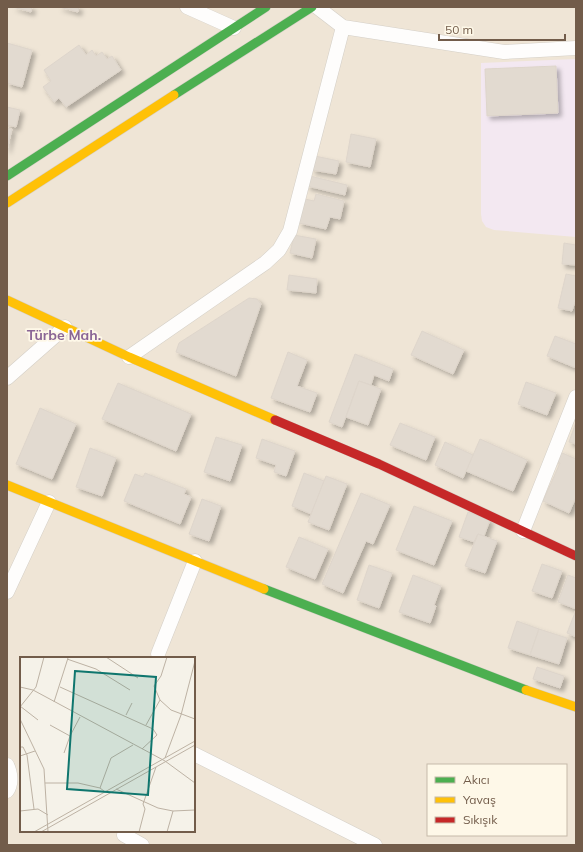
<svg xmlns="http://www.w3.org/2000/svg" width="583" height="852" font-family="Mulish,sans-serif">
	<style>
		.residential { fill: #efe5d6; fill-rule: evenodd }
		.education { fill: #f3e8f1 }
		.building { fill: #e2dad0; stroke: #ded5cb; filter: url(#shadow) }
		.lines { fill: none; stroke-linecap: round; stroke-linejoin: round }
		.street-casing { stroke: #d4cfc7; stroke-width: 15 }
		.fast-casing { stroke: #d5cfc7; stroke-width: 10 }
		.slow-casing { stroke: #d5cfc7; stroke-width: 10 }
		.jam-casing { stroke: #d5cfc7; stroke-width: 10 }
		.street { stroke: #fefdfc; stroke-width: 14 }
		.fast { stroke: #4caf50; stroke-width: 9 }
		.slow { stroke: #ffc107; stroke-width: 9 }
		.jam { stroke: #c62828; stroke-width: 9 }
		.labels { text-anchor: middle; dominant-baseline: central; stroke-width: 3.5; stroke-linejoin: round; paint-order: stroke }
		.district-label { font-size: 14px; font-weight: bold; fill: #8a6595; stroke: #fef8e8 }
		.inset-road { fill: none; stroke: #bdb2a4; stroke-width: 1 }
		.view { fill: #0f766e; fill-opacity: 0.15; stroke: #0f766e; stroke-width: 2 }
		.inset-edge { fill: none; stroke: #725c4a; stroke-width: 2 }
	</style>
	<defs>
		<filter id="shadow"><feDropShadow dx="3.5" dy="3.5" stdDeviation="2" flood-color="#0004"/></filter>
	</defs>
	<rect width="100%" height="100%" fill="#f5f2e9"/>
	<path class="residential" d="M7 7H576V845H7ZM21 658H194V831H21ZM428 765H566V835H428Z"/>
	<path class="education" d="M576 59V237L494 230 486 227 482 221 481 214V63Z"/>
	<g class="building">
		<path d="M13 7H32L31 12Z"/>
		<path d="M59 7H79L78 12Z"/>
		<path d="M7 43 32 50 22 87 7 83Z"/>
		<path d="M79 45 86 55 92 50 96 56 102 52 107 59 112 56 121 70 66 107 59 98 54 102 43 87 51 81 44 70Z"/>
		<path d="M556 66 558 113 487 116 485 69Z"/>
		<path d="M7 107 20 110 16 127 7 125Z"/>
		<path d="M7 128 12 129 7 150Z"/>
		<path d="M351 134 376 139 370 167 346 162Z"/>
		<path d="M315 156 339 161 336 174 312 170Z"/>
		<path d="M310 176 347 185 345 195 307 186Z"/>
		<path d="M316 194 344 201 340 219 330 217 326 229 299 223 305 199 314 201Z"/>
		<path d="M294 235 316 239 312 258 290 253Z"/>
		<path d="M564 243 576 245V265L562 264Z"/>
		<path d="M566 274 576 276V302H575L572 311 558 308Z"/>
		<path d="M289 275 317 279 316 293 287 290Z"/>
		<path d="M249 298 257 299 261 304 236 376 176 352 179 343Z"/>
		<path d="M422 331 464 350 453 374 411 355Z"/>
		<path d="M555 336 576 344V368L547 356Z"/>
		<path d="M288 352 307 360 297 386 317 393 310 412 271 398Z"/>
		<path d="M355 354 393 369 389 381 374 375 371 385 359 381 342 427 329 422Z"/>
		<path d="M359 381 381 389 368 425 346 417Z"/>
		<path d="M526 382 556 393 547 415 518 404Z"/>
		<path d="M118 383 191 414 176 451 102 419Z"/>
		<path d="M40 408 76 424 52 479 16 464Z"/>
		<path d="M576 422V444L569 442Z"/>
		<path d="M400 423 435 437 426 460 390 445Z"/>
		<path d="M216 437 242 445 230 481 204 472Z"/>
		<path d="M262 439 295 451 286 476 274 472 276 465 256 458Z"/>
		<path d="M480 439 527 460 513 491 466 471Z"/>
		<path d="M445 442 473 455 463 478 435 465Z"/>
		<path d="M90 448 116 458 102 496 76 487Z"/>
		<path d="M560 452 576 459V497L569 513 543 501 560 463 556 461Z"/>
		<path d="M145 473 186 489 184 494 191 497 180 524 124 501 135 474 143 477Z"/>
		<path d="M304 473 324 481 311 514 292 506Z"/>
		<path d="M326 476 347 484 329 530 308 522Z"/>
		<path d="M361 493 390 505 373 544 366 541 343 593 322 584Z"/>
		<path d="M202 499 221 506 209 541 189 534Z"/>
		<path d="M414 506 452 521 434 565 396 550Z"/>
		<path d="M468 512 490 520 484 536 478 534 474 542 459 537Z"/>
		<path d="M478 534 497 541 485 573 465 566Z"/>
		<path d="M299 537 328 549 315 579 286 567Z"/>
		<path d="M542 564 562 571 552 598 532 591Z"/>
		<path d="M369 565 392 573 379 608 357 600Z"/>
		<path d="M413 575 441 586 434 605 436 606 430 623 399 612Z"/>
		<path d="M568 575 576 578V609L558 602Z"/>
		<path d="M576 610V637L567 633Z"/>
		<path d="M517 621 539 629 530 655 508 648Z"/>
		<path d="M539 629 567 638 559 664 530 655Z"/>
		<path d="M537 667 564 676 560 688 533 679Z"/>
	</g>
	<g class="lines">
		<defs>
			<g id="street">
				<path d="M187 7 234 28"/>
				<path d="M317 7 343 27 504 52 576 48"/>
				<path d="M129 357 265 263 279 250 290 231 343 27"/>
				<path d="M7 378 65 327"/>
				<path d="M523 531 576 397"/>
				<path d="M7 592 49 502"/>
				<path d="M158 654 195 561"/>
				<path d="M194 754 375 845"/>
				<path d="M7 765C11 773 12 784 7 791"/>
				<path d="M124 835 142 845"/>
			</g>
			<g id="fast">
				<path d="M174 95 312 7"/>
				<path d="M7 176 266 7"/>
				<path d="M264 589 526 690"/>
			</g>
			<g id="slow">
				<path d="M7 203 174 95"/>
				<path d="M7 300 129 357 275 420"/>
				<path d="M7 485 264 589"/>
				<path d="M526 690 576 707"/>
			</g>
			<path id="jam" d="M275 420 379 464 576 556"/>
		</defs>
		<use href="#street" class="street-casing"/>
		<use href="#fast" class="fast-casing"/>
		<use href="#slow" class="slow-casing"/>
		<use href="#jam" class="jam-casing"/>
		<use href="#street" class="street"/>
		<use href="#fast" class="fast"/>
		<use href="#slow" class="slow"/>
		<use href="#jam" class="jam"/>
	</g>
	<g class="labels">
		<g class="district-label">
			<text x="64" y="335">Türbe Mah.</text>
		</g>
	</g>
	<g transform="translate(20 657)">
		<rect width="175" height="175" fill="#f5f2e9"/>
		<path class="inset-road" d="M86 0 118 21M47 2 76 12 110 33M0 30 13 33 145 104 175 126M40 30 133 72 137 78 122 92M140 43 151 53 175 62M34 45 48 1M0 49 18 63M0 50 16 30 24 0M106 58 112 46M0 62 24 112 28 175M30 68 50 79 60 60M126 68 140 43 134 29 141 19 147 0M0 90H3L7 98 14 152M44 96 50 79M0 99 15 94M145 101 161 58 175 4M25 126H58L80 131 84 134M80 131 91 101 113 88M96 132 138 151 153 154 175 153M0 154 18 152 28 158M14 175 175 84M21 175 175 88M119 175 125 152 123 147 136 110M147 175 153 154"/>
		<path class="view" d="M55 14 136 20 128 138 47 132Z"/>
		<rect width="175" height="175" class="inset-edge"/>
	</g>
	<rect width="583" height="852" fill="none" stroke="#725c4a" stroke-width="16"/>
	<rect x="427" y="764" width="140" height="72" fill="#fef8e8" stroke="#c6baa9"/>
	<rect x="435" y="777" width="20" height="6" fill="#4caf50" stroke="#c6baa9"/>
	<text x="463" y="784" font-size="12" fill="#725c4a">Akıcı</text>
	<rect x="435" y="797" width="20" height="6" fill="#ffc107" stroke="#c6baa9"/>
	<text x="463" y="804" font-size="12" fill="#725c4a">Yavaş</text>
	<rect x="435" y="817" width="20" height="6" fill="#c62828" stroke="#c6baa9"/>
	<text x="463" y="824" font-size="12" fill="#725c4a">Sıkışık</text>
	<path d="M439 34v6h126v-6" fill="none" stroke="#725c4a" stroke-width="2"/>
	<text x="445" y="34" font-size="12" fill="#725c4a" stroke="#fef8e8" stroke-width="3" paint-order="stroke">50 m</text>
</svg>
